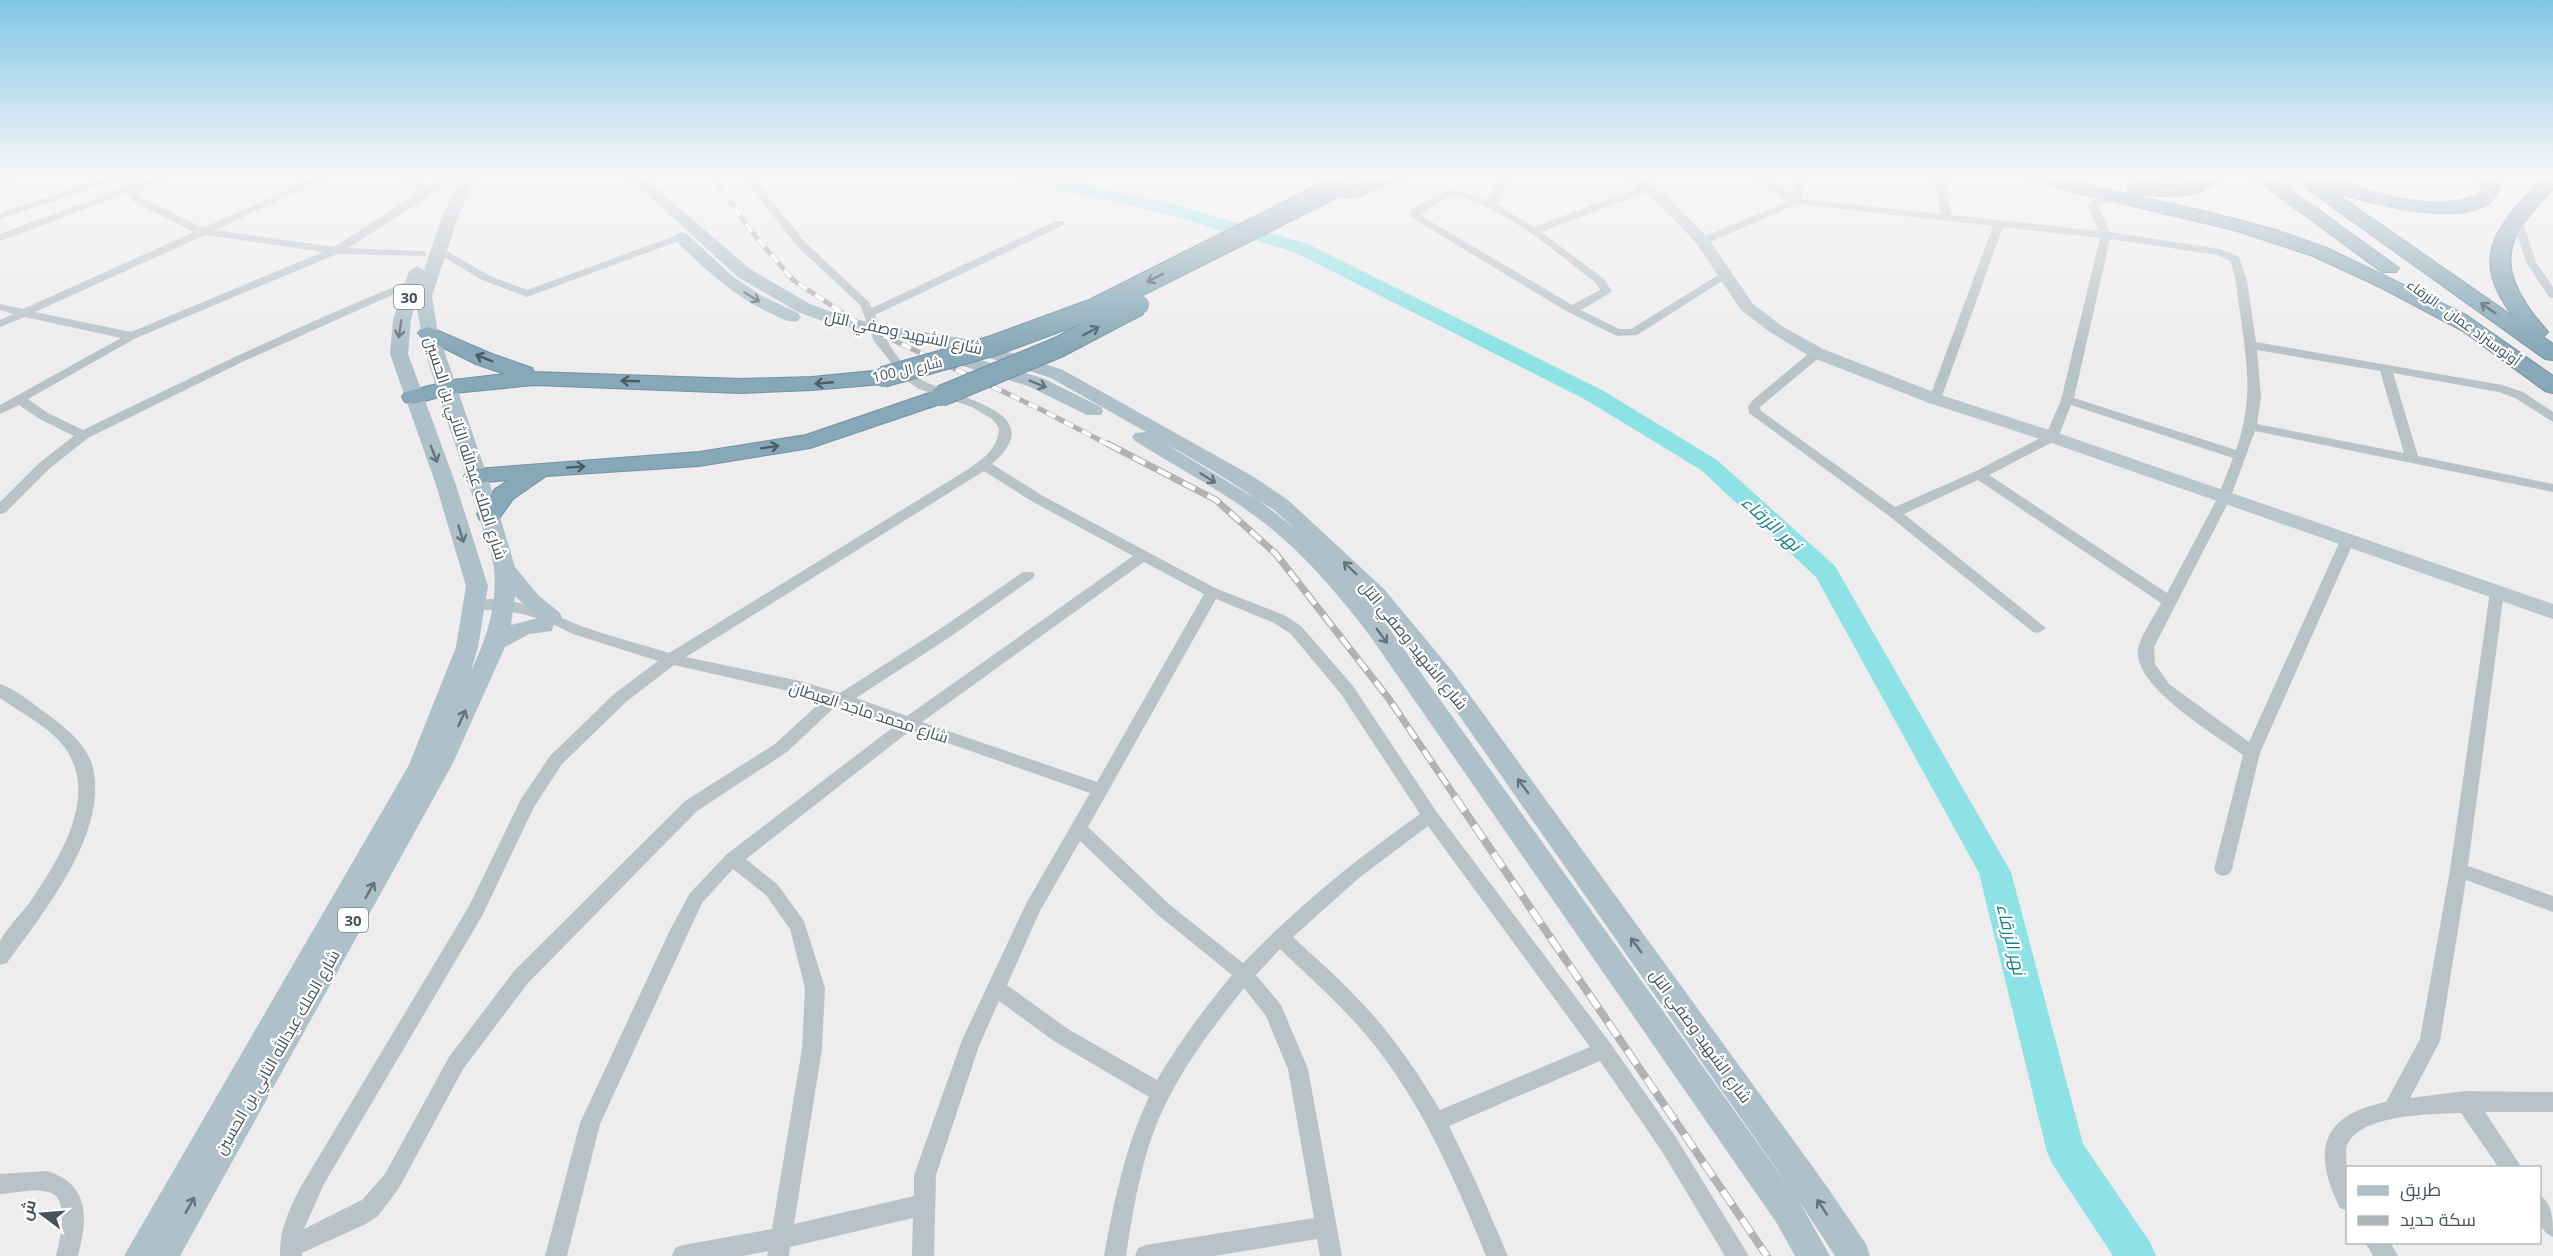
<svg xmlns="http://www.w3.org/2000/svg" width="2553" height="1256" font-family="'Open Sans',Cairo,sans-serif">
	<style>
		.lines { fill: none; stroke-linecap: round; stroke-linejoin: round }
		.river { fill: #8de2e5; fill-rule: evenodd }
		.highway-casing { stroke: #7293a4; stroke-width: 2 }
		.street { fill: #b8c3c8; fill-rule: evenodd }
		.secondary { fill: #b9c6cd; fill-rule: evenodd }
		.primary { fill: #aec1ca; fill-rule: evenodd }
		.highway { fill: #87a8b8; fill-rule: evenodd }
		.rail-far2-casing { stroke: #afb3b6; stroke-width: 5 }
		.rail-far1-casing { stroke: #afb3b6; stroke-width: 7 }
		.rail-casing { stroke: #afb3b6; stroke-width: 8 }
		.rail-far2 { stroke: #fff; stroke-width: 4; stroke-dasharray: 10; stroke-linecap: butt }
		.rail-far1 { stroke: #fff; stroke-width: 4.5; stroke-dasharray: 14; stroke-linecap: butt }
		.rail { stroke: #fff; stroke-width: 6; stroke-dasharray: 17; stroke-linecap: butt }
		.highway-bridge-casing { stroke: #7293a4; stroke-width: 22; stroke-linecap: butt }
		.highway-bridge { stroke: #87a8b8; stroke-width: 20 }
		.oneway { stroke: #4c5c62 }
		.oneway2 { stroke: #65747a }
		.labels { text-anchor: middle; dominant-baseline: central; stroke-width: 4.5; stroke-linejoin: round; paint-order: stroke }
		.far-street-label { font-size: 14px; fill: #465358; stroke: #fff }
		.shield { fill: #fff; stroke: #7e878a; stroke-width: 1.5 }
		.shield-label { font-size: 15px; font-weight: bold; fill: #465358 }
		.street-label { font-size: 16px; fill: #465358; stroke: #fff }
		.water-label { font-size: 18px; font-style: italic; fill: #158387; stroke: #fff }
	</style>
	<rect width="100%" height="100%" fill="#efeced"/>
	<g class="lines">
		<path class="river" d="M1020 175H1043L1167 202 1308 244 1602 390 1717 460 1835 566 2011 872 2083 1144 2150 1242 2156 1256H2113L2053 1165 2047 1152 1979 873 1816 577 1701 470 1586 400 1294 252 1163 213 1036 185 1023 179Z"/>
		<defs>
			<g id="highway">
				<path d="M1379 175H1403L1400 179 1356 197H1344L1341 193 1344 189Z"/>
				<path d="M2030 175H2055L2096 187 2212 213 2276 230 2327 248 2466 315 2553 376V393L2545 391 2463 331 2380 287 2313 256 2234 230 2061 189 2033 179Z"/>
				<path d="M2204 175H2223C2204 201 2164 197 2136 194L2130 193 2127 189 2130 185C2155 179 2181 193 2204 175Z"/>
				<path d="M2250 175H2270L2399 268 2396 272H2382Z"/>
				<path d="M2288 175H2308L2315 179 2323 175C2336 178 2349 185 2362 189 2394 199 2451 212 2480 192L2481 184 2476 175H2494L2499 187C2488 237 2362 202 2331 190L2514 317C2465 255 2500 222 2547 175H2553V189C2518 226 2493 253 2525 302 2531 313 2540 322 2548 332L2543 337 2553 344V360L2545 359Z"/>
				<path d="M429 327 492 354 532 368 534 372 741 379 812 377 883 370 891 372 894 377 891 382 883 384 812 390 741 393 534 385 454 393 413 404 405 402 402 397 405 392 453 380 505 374 476 364 422 337 418 333 422 329Z"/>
				<path d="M941 389 949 391 952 396 949 401 810 448 699 466 546 476 513 499 498 520 489 522 480 520 477 514 495 489 509 480 476 483 468 481 464 476 468 471 476 469 699 452 806 435Z"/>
			</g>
		</defs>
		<use href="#highway" class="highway-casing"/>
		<g class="street">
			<path d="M11 175H25L0 184V178Z"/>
			<path d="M113 175H131L135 184 159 175H172L171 177 137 190 140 197 203 228 320 175H332L215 230 334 247 421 191 396 175H407L428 187 447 175H458L434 194 348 248 422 251 426 252V256L337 254 136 338 28 399 46 412 83 430C191 378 298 325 409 281L413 280 419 283 242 362 88 438 49 469 5 513 0 514V502L39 463 74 436 38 418 19 405 0 414V405L121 338 25 317 0 327V320L13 314 0 310V304L23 309 194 232 132 201 128 193 0 241V234L126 187 122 178 0 219V213ZM205 235 323 252 131 332 35 312Z"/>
			<path d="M741 175H751L805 242 869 302 872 308 1056 221H1064V225L875 315C884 336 895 358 913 374 939 398 1058 406 992 464L1043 496 1217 589 1284 615 1301 626 1353 686 1436 811 1611 1044 1675 1136 1749 1256H1725L1661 1150 1600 1061 1449 1126 1476 1182 1508 1256H1486C1455 1179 1421 1101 1367 1036 1341 1005 1310 978 1280 949L1256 975 1281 1005 1308 1069 1342 1256H1320L1317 1239 1214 1256H1135L1138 1248 1146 1245 1314 1218 1288 1069 1266 1016 1244 988C1215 1024 1188 1060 1167 1101 1143 1148 1134 1204 1126 1256H1104C1114 1201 1125 1147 1149 1097L1054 1041 999 1001 979 1046 936 1175 934 1256H912L913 1218 790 1247 789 1256H767L768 1251 743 1256H672L675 1248 683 1245 772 1229 802 1049 805 988 790 929 766 895 733 869 702 903 600 1124 567 1256H545L580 1123 670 930 690 893 727 854 896 725 838 704 787 752 697 811 528 983 463 1069 399 1188 378 1216 366 1224 302 1253V1256H280C279 1231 289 1210 300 1188L469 906 521 799 550 756 614 694 658 661 573 634 546 621 526 615 504 610H468L466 606 468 602C509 591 548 613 584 627 612 637 641 644 669 653L967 470C983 459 998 449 999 428L992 419 972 407 919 389 904 379 874 341 860 305 797 246ZM984 471 1033 502 1133 556 907 716 856 698 950 637 1033 578 1035 575 1033 572H1023L940 629 840 693 800 681 686 657ZM1144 562 1204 594 1097 782 922 722ZM1216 599 1274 623 1291 634 1341 694 1420 814C1356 859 1297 907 1243 963L1170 905 1088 827ZM674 665 824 699 775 744 685 801 514 971 449 1057 385 1174 362 1200 304 1229 324 1184 482 916 534 807 562 764 626 702ZM911 730 1090 793 1027 902 962 1040 914 1175V1196L794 1224 822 1049 825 988 804 921 778 885 746 859ZM1428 826 1590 1047 1440 1110C1416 1070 1390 1031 1357 998 1337 976 1314 957 1293 937L1359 878ZM1080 841 1158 915 1232 975C1204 1009 1179 1042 1157 1080L1068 1029 1007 985 1040 911Z"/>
			<path d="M1500 175H1510L1496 204 1534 227 1643 186H1651V190L1541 232 1604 279 1612 291 1610 293 1581 310 1619 329H1631L1720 274 1724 273 1730 276 1637 335 1617 336 1568 312 1409 216 1412 209 1450 188 1487 200ZM1451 194C1506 208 1552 249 1596 283L1600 290 1572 305 1420 215Z"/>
			<path d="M1748 175H1759L1793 194 1795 175H1805L1802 199 1941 214 1934 175H1944L1952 215 2099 231 2087 205C2098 194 2116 195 2131 198V202L2127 203H2101L2098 206 2110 232 2220 249 2239 257 2247 281 2256 342 2502 385 2523 392 2553 412V422L2515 398 2499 392 2393 373 2418 456 2553 484V492L2255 431 2230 499 2154 647 2155 664 2169 684 2249 742 2340 541 2347 536 2354 541 2260 753 2232 869 2229 874 2223 876 2217 874 2214 869 2243 755C2217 736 2132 686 2138 649 2141 634 2154 617 2161 603L1978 480 1904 514 2046 628 2038 633 2033 632 1889 516 1749 413 1748 406 1754 399 1813 350H1821V356L1760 407 1761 411 1895 507 1974 472 2046 435 2061 400 2100 238 2003 227 1941 399 1935 403 1929 399 1993 226 1798 204 1707 243H1699V239L1789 201ZM2110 239 2217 255 2230 261C2237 277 2237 295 2240 312 2247 365 2254 398 2236 450L2074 398ZM2257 350 2380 371 2404 453 2257 424 2261 397ZM2071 405 2233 458 2217 499 2167 593 1989 475 2057 440Z"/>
			<path d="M2517 216 2522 219 2536 262 2553 287V298L2549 297 2526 262 2512 219Z"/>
			<path d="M680 234 684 235V239L527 297 480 279 433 250 438 247 442 248 488 275 527 290Z"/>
			<path d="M2497 587 2504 592 2468 866 2553 896V912L2466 880 2440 1041 2410 1098 2465 1091 2553 1092V1112H2485L2522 1168H2499L2461 1113C2432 1114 2352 1114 2346 1150L2348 1211 2340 1208C2312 1152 2320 1115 2386 1102L2420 1039 2450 870 2490 592Z"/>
			<path d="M0 684C17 689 35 706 50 716 67 729 88 746 93 768 108 834 43 913 7 963L0 965C0 959 0 948 0 942 4 931 22 913 30 902 58 860 100 797 65 748 50 727 21 713 0 698Z"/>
			<path d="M47 1171C90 1184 88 1219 78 1256H56C60 1241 71 1196 48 1192 33 1188 15 1193 0 1194V1174Z"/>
			<path d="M2540 1196C2553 1203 2553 1221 2553 1237 2536 1230 2538 1212 2540 1196Z"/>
			<path d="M2365 1242H2390L2398 1256H2373Z"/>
		</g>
		<path class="secondary" d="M1623 175H1638L1669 198 1708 238 1753 304 1782 326 1823 349 1941 395 2058 433 2553 604V619L2046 441 1929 403 1811 357 1770 332 1741 310 1697 244 1659 204Z"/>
		<g class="primary">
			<path d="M462 175H476L457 220 432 296 438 333 490 484 515 567 539 596 559 612 562 617 559 622 554 624 552 631 529 634 505 647 453 763 180 1256H124L409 765 456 647 466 586 436 485 390 354 393 320 409 271 417 266 424 270 441 220ZM416 301C425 373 459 447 479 517 484 533 492 552 494 569 498 605 486 640 471 671L478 647 488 586 456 485 408 354 411 320ZM515 596 538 618 511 625Z"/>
			<path d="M626 175H641L750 269 810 304 840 315 876 324 971 340 1063 370 1254 477 1288 500 1384 589 1453 672 1823 1181 1866 1244 1870 1256H1835L1799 1201 1830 1256H1795L1776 1222 1370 636C1338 594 1302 551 1259 519 1221 490 1176 467 1135 441L1132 437 1135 433 1146 432 1051 378 962 349 876 334 828 323 798 312 738 277ZM1164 443C1213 470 1259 497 1301 534L1274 510ZM1359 590 1437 684 1794 1194 1386 624Z"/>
			<path d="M681 232 687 234 732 276 762 296 798 313 801 317 798 321C788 323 781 318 772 314 732 295 707 271 675 240L673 237Z"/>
			<path d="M943 349 1042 378 1101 407 1103 411 1101 415H1087L1028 386 937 358 934 354 937 350Z"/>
		</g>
		<use href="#highway" class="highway"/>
		<defs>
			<path id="rail-far2" d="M711 175 751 231 793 280 861 325 1038 408 1111 446"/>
			<path id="rail-far1" d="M1108 444 1216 500 1276 554 1389 699 1456 798"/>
			<path id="rail" d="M1455 797 1767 1256"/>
		</defs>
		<use href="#rail-far2" class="rail-far2-casing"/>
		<use href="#rail-far1" class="rail-far1-casing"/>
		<use href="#rail" class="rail-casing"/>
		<use href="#rail-far2" class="rail-far2"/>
		<use href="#rail-far1" class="rail-far1"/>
		<use href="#rail" class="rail"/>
		<defs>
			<g id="highway-bridge">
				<path d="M883 377 992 346 1093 309 1338 186"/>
				<path d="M941 396 1059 347 1139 305"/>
			</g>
		</defs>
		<use href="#highway-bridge" class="highway-bridge-casing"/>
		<use href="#highway-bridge" class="highway-bridge"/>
	</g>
	<defs><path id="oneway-shaft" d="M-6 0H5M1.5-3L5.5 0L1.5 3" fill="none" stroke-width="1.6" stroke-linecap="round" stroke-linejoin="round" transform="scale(1.5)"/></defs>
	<g class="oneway">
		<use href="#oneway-shaft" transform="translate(1155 278) rotate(153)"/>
		<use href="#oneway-shaft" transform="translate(2488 308) rotate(-145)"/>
		<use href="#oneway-shaft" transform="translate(1091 331) rotate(-28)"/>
		<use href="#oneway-shaft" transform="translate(484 358) rotate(-158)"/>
		<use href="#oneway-shaft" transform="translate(630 381) rotate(-178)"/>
		<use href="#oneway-shaft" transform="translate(824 383) rotate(175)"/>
		<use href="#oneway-shaft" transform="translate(770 447) rotate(-9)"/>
		<use href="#oneway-shaft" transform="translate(576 467) rotate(-4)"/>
	</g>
	<g class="oneway2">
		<use href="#oneway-shaft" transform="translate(752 297) rotate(32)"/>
		<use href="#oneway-shaft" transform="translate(400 329) rotate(99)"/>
		<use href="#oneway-shaft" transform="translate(1038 384) rotate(22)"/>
		<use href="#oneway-shaft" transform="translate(434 454) rotate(69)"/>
		<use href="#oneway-shaft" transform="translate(1208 478) rotate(32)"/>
		<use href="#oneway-shaft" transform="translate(461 534) rotate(73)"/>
		<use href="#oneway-shaft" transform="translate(1350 568) rotate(-136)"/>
		<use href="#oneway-shaft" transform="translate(1382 636) rotate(54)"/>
		<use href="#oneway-shaft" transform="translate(462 718) rotate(-66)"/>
		<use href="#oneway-shaft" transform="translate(1523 786) rotate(-126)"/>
		<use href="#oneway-shaft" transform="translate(370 890) rotate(-61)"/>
		<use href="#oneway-shaft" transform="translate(1636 945) rotate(-126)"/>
		<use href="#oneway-shaft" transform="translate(190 1205) rotate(-61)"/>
		<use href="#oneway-shaft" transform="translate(1822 1207) rotate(-123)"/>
	</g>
	<linearGradient id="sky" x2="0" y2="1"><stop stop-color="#83c6e7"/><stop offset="0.5" stop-color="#f8f6f7"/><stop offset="1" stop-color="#f8f6f7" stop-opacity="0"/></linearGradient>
	<rect width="2553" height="350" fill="url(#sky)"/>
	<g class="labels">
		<g class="far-street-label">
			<text transform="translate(2464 322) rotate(36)">أوتوستراد عمان - الزرقاء</text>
			<text transform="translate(907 369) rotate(-13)">شارع ال 100</text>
		</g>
		<g class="shield">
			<rect x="394" y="285" width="30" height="24" rx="4.5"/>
			<rect x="338" y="908" width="30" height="24" rx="4.5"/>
		</g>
		<g class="shield-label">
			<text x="409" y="297">30</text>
			<text x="353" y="920">30</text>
		</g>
		<g class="street-label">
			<text transform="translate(904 332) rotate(12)">شارع الشهيد وصفي التل</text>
			<text transform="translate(466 448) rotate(72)">شارع الملك عبدالله الثاني بن الحسين</text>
			<text transform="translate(1414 645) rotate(51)">شارع الشهيد وصفي التل</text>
			<text transform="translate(869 712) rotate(18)">شارع محمد ماجد العيطان</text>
			<text transform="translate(1701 1036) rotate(54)">شارع الشهيد وصفي التل</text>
			<text transform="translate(277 1052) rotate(-60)">شارع الملك عبدالله الثاني بن الحسين</text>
		</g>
		<g class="water-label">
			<text transform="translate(1772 523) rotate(42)">نهر الزرقاء</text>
			<text transform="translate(2012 939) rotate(76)">نهر الزرقاء</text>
		</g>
	</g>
	<rect x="2346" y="1166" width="195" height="78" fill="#ffffff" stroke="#b5babc" stroke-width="1.5"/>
	<rect x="2358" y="1186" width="30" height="9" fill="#aec1ca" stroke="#b5babc" stroke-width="1.5"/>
	<text x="2400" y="1196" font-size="18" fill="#465358">طريق</text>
	<rect x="2358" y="1216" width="30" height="9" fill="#afb3b6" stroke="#b5babc" stroke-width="1.5"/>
	<text x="2400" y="1226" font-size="18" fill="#465358">سكة حديد</text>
	<g transform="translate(42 1214) rotate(286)" stroke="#ffffff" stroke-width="4.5" paint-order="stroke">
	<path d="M0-4.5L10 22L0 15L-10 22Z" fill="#465358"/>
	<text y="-9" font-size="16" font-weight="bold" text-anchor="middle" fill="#465358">ش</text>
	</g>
</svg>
